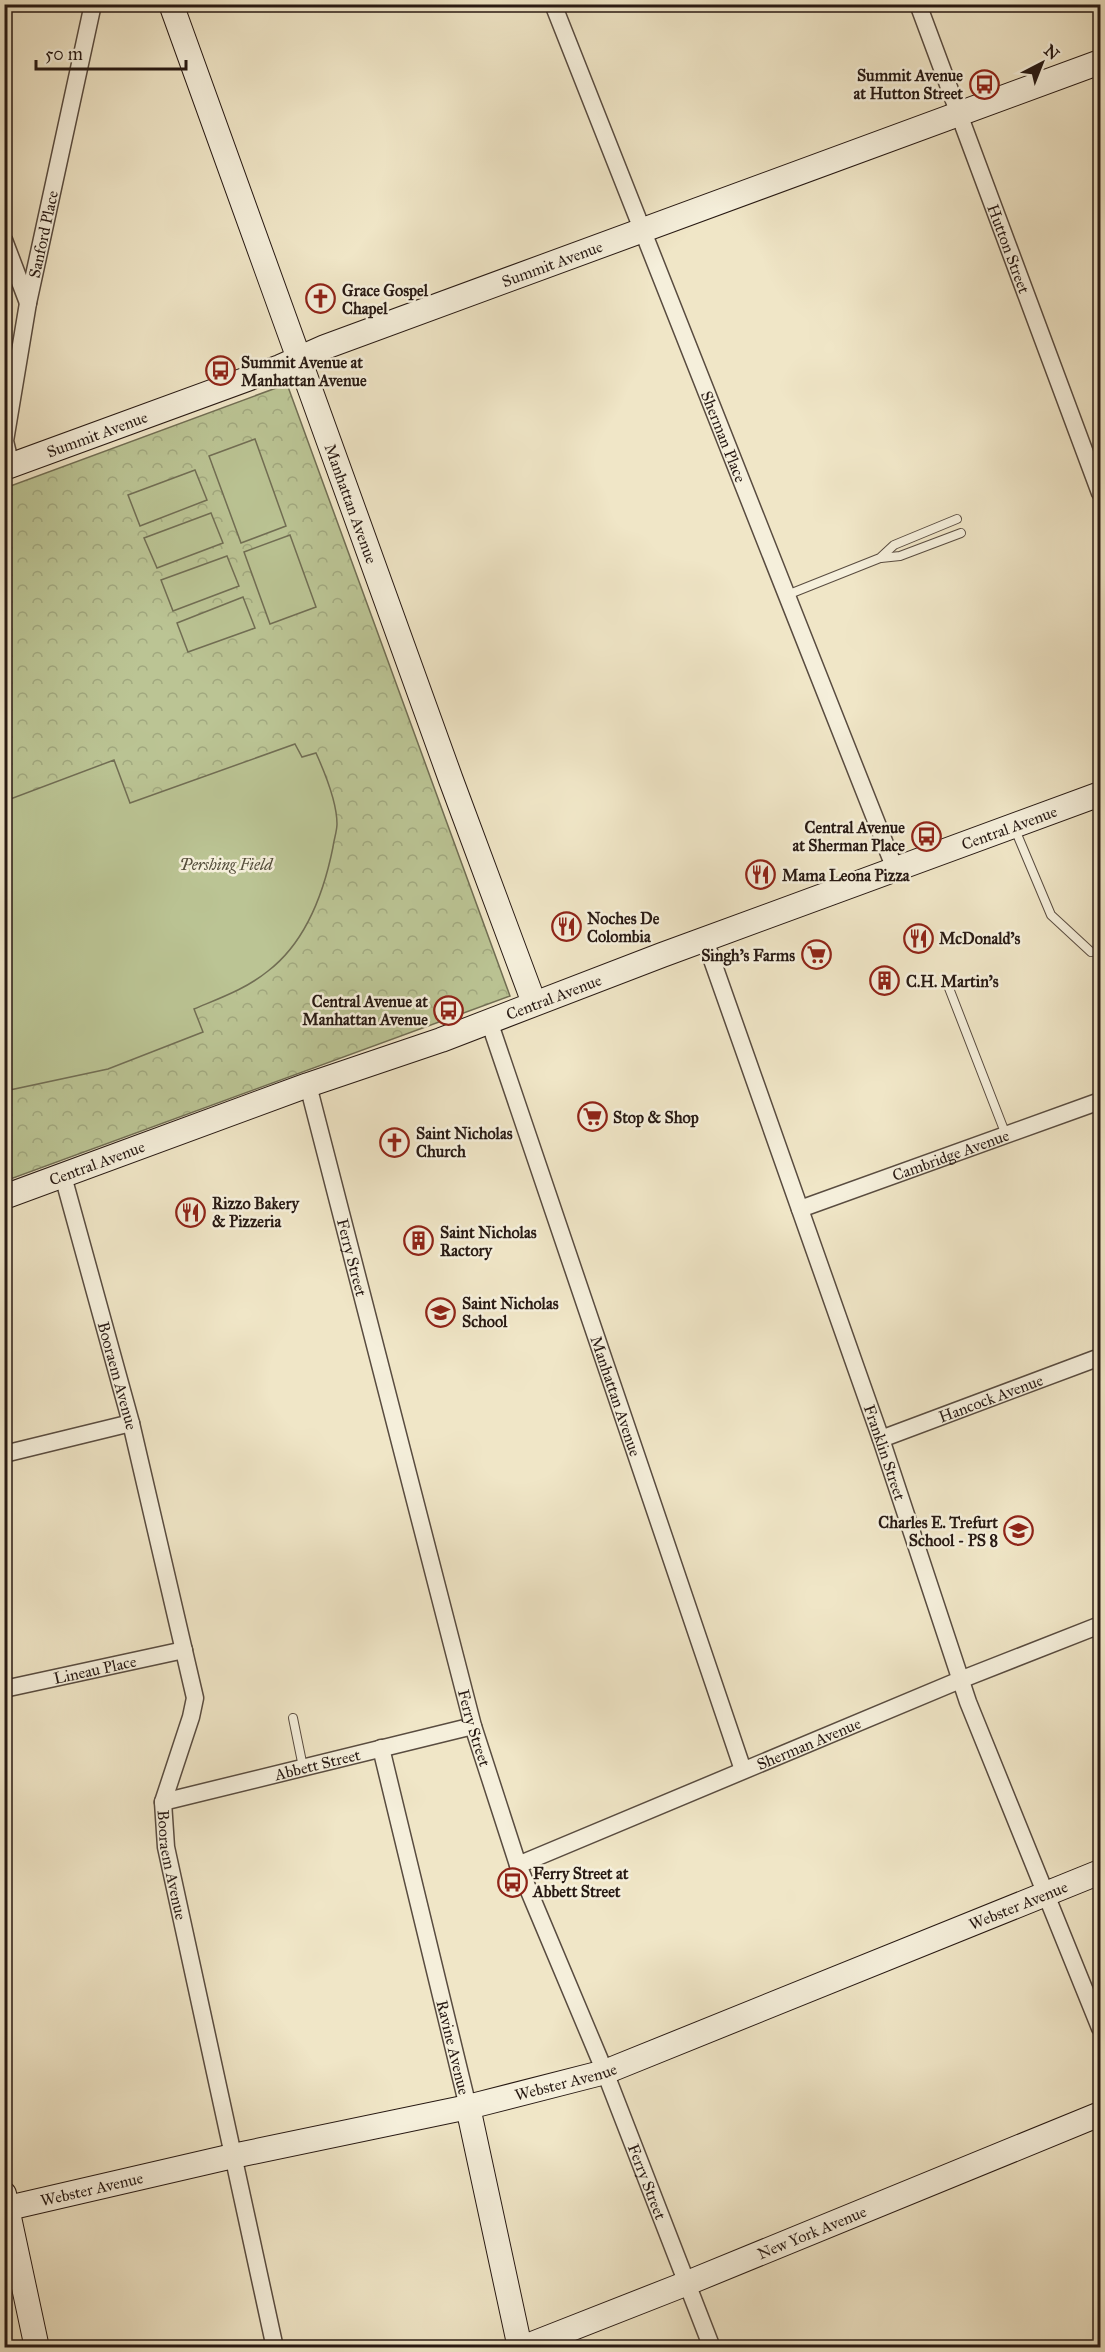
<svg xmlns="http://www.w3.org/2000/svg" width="1105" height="2352" font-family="'IM FELL Great Primer',serif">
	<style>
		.forest { fill: url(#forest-crowns); stroke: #716e54; stroke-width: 1.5 }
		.garden { fill: #bbc494; stroke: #716e54; stroke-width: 1.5 }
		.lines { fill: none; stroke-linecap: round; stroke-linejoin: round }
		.lane-casing { stroke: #594c40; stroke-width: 10 }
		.street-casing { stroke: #594c40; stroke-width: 19 }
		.secondary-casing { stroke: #271913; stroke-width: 26 }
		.lane { stroke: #f5efdb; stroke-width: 8 }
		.street { stroke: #f5efdb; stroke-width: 16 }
		.secondary { stroke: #f5efdb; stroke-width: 24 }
		.labels { text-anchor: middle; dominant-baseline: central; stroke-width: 5; stroke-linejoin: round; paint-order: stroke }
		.poi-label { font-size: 16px; font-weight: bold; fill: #271913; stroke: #f5efdb; text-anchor: start }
		.street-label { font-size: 16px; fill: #271913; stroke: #f5efdb }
		.park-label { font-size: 16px; font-style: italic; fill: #534c3a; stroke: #f5efdb }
	</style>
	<defs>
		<pattern id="forest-crowns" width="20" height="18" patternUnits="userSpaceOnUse" patternTransform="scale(1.5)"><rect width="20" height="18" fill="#bbc494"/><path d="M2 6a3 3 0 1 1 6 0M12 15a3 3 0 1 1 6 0" fill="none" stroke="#a1a87f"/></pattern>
	</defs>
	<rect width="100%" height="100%" fill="#f0e6c7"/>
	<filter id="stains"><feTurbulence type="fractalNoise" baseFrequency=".00333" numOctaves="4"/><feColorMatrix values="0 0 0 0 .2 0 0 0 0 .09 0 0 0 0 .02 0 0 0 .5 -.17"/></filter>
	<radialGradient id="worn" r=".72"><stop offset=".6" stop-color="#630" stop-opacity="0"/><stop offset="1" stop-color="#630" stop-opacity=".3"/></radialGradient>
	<path class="forest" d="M287 384 510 996 5 1181V488Z"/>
	<g class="garden">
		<path d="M255 439 286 526 241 543 209 456Z"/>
		<path d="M195 470 207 500 140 526 128 495Z"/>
		<path d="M211 513 223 543 157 568 144 538Z"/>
		<path d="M290 535 316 607 270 624 244 552Z"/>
		<path d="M227 556 239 586 173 611 161 580Z"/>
		<path d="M243 597 255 628 188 652 177 623Z"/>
		<path d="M295 744 302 757 316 753C325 773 337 802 337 824 337 831 334 839 333 847 324 892 306 942 268 971 246 989 220 998 194 1009L203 1032 108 1069 5 1091V801L114 760 130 803Z"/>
	</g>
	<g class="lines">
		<defs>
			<g id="lane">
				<path d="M881 558 900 556 961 533"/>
				<path d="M787 595 880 558 894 545 957 519"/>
				<path d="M1014 827 1051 915 1091 952"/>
				<path d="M947 983 1006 1135"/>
				<path d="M293 1718 303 1767"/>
			</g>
			<g id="street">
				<path id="s1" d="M553 4 895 869"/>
				<path id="s2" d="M918 4 1100 493"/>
				<path d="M4 240 28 303"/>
				<path id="s3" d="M11 466 5 441 28 303 93 4"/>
				<path id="s4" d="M705 940 881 1439 968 1702 1100 2028"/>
				<path id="s5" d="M489 1021 743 1770"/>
				<path id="s6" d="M308 1085 473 1726 518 1865 605 2072 712 2348"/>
				<path id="s7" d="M63 1176 131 1423 195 1698 191 1717 163 1802 166 1847 275 2348"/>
				<path id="s8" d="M800 1209 1100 1101"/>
				<path id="s9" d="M881 1439 1100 1357"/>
				<path d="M4 1454 131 1423"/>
				<path id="s10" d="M4 1689 184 1650"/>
				<path id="s11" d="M381 1748 468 2107"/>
				<path id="s12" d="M163 1802 473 1726"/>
				<path id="s13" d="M518 1865 960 1680 1100 1625"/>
			</g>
			<g id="secondary">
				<path id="s14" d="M171 4 451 780 534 1003"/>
				<path id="s15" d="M4 468 280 367 325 347 1100 62"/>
				<path id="s16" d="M4 1197 308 1085 441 1040 662 955 1100 794"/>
				<path d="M468 2107 520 2348"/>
				<path d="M4 2194 37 2348"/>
				<path id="s17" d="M4 2209 233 2156 468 2107 605 2072 1100 1872"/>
				<path id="s18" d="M522 2348 685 2284 1100 2114"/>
			</g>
		</defs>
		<use href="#lane" class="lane-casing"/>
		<use href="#street" class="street-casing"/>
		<use href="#secondary" class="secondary-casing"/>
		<use href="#lane" class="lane"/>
		<use href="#street" class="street"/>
		<use href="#secondary" class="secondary"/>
	</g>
	<defs>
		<symbol id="bus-ring" viewBox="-11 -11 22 22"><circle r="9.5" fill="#f5efdb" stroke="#8f2418" stroke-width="1.5"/><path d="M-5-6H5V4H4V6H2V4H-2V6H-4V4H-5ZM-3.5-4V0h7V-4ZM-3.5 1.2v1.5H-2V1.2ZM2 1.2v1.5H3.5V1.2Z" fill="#8f2418"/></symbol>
		<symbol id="church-ring" viewBox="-11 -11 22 22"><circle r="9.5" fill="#f5efdb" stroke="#8f2418" stroke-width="1.5"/><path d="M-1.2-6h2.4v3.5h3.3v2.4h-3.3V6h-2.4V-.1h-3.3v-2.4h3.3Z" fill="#8f2418"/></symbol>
		<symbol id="restaurant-ring" viewBox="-11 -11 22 22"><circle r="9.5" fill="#f5efdb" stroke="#8f2418" stroke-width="1.5"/><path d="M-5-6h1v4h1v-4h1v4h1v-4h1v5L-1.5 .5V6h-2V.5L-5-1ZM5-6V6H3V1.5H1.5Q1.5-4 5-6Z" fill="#8f2418"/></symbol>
		<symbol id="supermarket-ring" viewBox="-11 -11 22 22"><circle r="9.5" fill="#f5efdb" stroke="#8f2418" stroke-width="1.5"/><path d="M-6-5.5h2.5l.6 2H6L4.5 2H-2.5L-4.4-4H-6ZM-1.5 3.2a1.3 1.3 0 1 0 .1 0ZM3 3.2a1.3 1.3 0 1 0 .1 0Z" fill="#8f2418"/></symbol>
		<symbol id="building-ring" viewBox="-11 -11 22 22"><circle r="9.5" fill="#f5efdb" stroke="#8f2418" stroke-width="1.5"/><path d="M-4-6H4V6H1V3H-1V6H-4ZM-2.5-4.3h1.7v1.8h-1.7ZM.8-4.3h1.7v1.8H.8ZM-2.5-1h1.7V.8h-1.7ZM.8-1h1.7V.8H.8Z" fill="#8f2418"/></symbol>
		<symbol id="school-ring" viewBox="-11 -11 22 22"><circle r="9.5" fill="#f5efdb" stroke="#8f2418" stroke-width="1.5"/><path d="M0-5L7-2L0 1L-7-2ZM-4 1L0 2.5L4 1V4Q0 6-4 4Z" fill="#8f2418"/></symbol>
	</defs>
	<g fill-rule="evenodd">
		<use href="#bus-ring" x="968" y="68" width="33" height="33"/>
		<use href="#church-ring" x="304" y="282" width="33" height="33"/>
		<use href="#bus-ring" x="204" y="354" width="33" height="33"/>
		<use href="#bus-ring" x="910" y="820" width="33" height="33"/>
		<use href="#restaurant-ring" x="744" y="858" width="33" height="33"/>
		<use href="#restaurant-ring" x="550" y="910" width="33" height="33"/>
		<use href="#restaurant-ring" x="902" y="922" width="33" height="33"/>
		<use href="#supermarket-ring" x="800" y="938" width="33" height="33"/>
		<use href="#building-ring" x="868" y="964" width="33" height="33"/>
		<use href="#bus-ring" x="432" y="994" width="33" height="33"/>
		<use href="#supermarket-ring" x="576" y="1100" width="33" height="33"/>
		<use href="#church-ring" x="378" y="1126" width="33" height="33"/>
		<use href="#restaurant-ring" x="174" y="1196" width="33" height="33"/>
		<use href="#building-ring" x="402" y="1224" width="33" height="33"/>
		<use href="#school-ring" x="424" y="1296" width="33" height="33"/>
		<use href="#school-ring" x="1002" y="1514" width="33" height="33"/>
		<use href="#bus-ring" x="496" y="1866" width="33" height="33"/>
	</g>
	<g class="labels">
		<g class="poi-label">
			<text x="963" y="75" text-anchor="end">Summit Avenue<tspan x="963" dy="18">at Hutton Street</tspan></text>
			<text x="342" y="290">Grace Gospel<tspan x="342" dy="18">Chapel</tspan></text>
			<text x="241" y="362">Summit Avenue at<tspan x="241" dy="18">Manhattan Avenue</tspan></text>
			<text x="905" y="827" text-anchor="end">Central Avenue<tspan x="905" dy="18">at Sherman Place</tspan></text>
			<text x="782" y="875">Mama Leona Pizza</text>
			<text x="587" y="918">Noches De<tspan x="587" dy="18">Colombia</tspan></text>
			<text x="939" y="938">McDonald's</text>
			<text x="795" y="955" text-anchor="end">Singh's Farms</text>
			<text x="906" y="981">C.H. Martin's</text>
			<text x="428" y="1001" text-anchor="end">Central Avenue at<tspan x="428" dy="18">Manhattan Avenue</tspan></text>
			<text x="613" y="1117">Stop &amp; Shop</text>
			<text x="416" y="1133">Saint Nicholas<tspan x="416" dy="18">Church</tspan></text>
			<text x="212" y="1203">Rizzo Bakery<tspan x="212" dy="18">&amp; Pizzeria</tspan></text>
			<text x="440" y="1232">Saint Nicholas<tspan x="440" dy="18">Ractory</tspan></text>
			<text x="462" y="1303">Saint Nicholas<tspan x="462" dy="18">School</tspan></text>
			<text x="998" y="1522" text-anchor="end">Charles E. Trefurt<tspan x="998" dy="18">School - PS 8</tspan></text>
			<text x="533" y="1873">Ferry Street at<tspan x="533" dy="18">Abbett Street</tspan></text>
		</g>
		<g class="street-label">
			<text stroke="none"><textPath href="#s3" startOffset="236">Sanford Place</textPath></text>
			<text stroke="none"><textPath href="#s2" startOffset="261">Hutton Street</textPath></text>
			<text stroke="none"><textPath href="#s15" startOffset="585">Summit Avenue</textPath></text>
			<text stroke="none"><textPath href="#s15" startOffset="99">Summit Avenue</textPath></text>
			<text stroke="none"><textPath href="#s1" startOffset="465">Sherman Place</textPath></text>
			<text stroke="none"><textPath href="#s14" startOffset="531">Manhattan Avenue</textPath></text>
			<text stroke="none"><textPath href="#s16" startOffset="1071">Central Avenue</textPath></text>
			<text stroke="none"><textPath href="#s16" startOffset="585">Central Avenue</textPath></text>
			<text stroke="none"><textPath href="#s8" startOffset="160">Cambridge Avenue</textPath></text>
			<text stroke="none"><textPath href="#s16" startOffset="99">Central Avenue</textPath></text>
			<text stroke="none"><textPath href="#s6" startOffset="178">Ferry Street</textPath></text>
			<text stroke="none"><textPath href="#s7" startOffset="207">Booraem Avenue</textPath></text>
			<text stroke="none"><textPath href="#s5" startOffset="396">Manhattan Avenue</textPath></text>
			<text stroke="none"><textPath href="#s9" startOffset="117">Hancock Avenue</textPath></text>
			<text stroke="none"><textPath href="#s4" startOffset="543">Franklin Street</textPath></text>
			<text stroke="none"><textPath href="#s10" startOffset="93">Lineau Place</textPath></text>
			<text stroke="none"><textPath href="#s6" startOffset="664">Ferry Street</textPath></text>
			<text stroke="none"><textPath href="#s13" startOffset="315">Sherman Avenue</textPath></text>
			<text stroke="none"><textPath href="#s12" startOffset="159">Abbett Street</textPath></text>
			<text stroke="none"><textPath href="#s7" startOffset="711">Booraem Avenue</textPath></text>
			<text stroke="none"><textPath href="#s17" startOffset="1062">Webster Avenue</textPath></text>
			<text stroke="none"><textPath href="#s11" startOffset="308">Ravine Avenue</textPath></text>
			<text stroke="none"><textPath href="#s17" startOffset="576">Webster Avenue</textPath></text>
			<text stroke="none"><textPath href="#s6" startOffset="1150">Ferry Street</textPath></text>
			<text stroke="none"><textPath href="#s17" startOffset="90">Webster Avenue</textPath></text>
			<text stroke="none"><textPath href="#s18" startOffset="312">New York Avenue</textPath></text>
		</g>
		<g class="park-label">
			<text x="226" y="864">Pershing Field</text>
		</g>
	</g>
	<rect width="1105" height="2352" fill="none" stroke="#f0e6c7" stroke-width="24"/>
	<rect x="6" y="6" width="1093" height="2340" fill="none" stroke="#271913" stroke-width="3"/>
	<rect x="12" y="12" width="1081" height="2328" fill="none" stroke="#271913" stroke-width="1.5"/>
	<g transform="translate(1042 63) rotate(42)" stroke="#f5efdb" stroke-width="4.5" paint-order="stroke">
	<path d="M0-4.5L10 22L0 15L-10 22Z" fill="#271913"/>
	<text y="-9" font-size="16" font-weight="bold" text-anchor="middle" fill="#271913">N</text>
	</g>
	<path d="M36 60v9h150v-9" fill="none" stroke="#271913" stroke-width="3"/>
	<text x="45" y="60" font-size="18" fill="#271913" stroke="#f5efdb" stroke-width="4.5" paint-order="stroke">50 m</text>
	<rect width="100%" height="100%" filter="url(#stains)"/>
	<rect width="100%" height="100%" fill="url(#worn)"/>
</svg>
